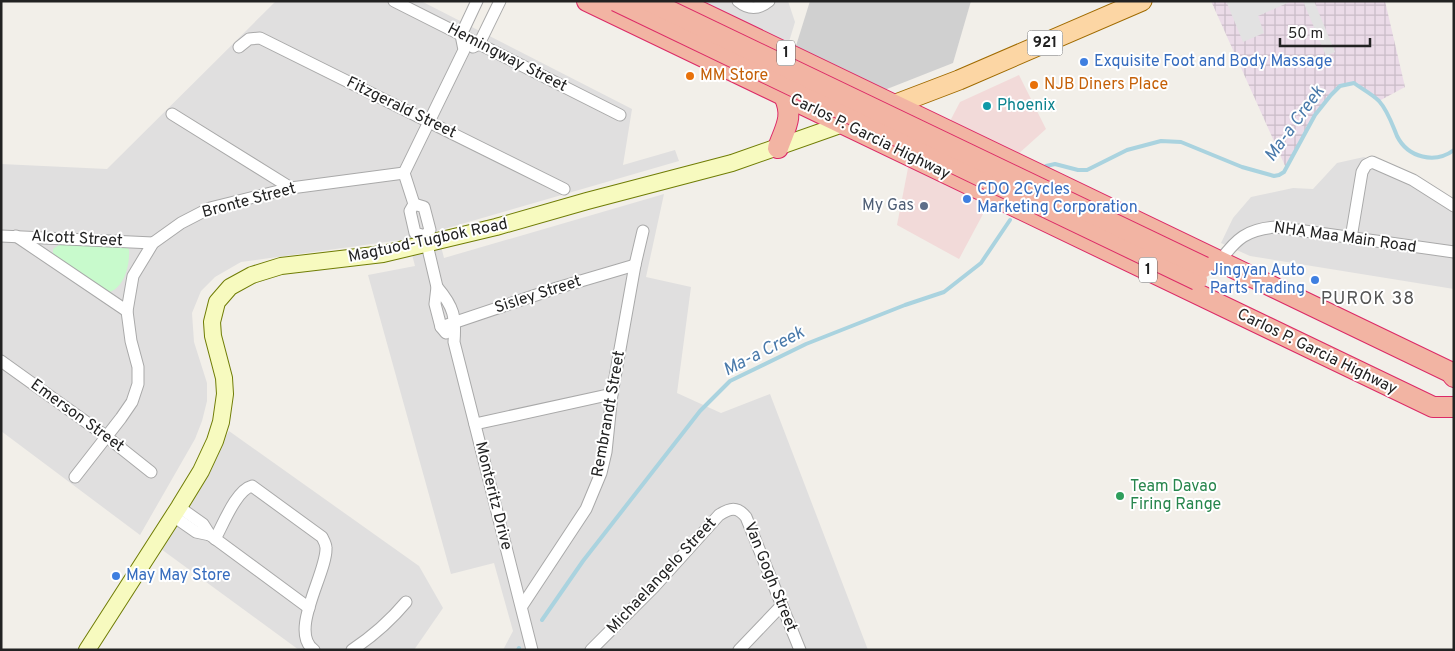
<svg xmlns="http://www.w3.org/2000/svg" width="1455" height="651" font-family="Overpass,sans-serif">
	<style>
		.residential { fill: #e0dfdf }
		.commercial { fill: #f2dad9 }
		.industrial { fill: url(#industrial-grid) }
		.religious { fill: #d0d0d0 }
		.park { fill: #c8facc }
		.parking { fill: #e2e2e2 }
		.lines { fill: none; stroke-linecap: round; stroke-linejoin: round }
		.stream { stroke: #aad3df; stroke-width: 4 }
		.minor-casing { stroke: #a9a9a9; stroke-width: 13 }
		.secondary-casing { stroke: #707d05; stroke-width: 18 }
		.primary-casing { stroke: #a06b00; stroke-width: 21 }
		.trunk-casing { stroke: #dc2a67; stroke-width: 22 }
		.minor { stroke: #fff; stroke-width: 11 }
		.secondary { stroke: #f7fabf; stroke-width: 16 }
		.primary { stroke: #fcd6a4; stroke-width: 19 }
		.trunk { stroke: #f2b4a3; stroke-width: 20 }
		.trunk-bridge-casing { stroke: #dc2a67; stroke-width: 22; stroke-linecap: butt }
		.trunk-bridge { stroke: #f2b4a3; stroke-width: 20 }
		.shop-dot { fill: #3f7fe0; stroke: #fff; stroke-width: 2 }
		.food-dot { fill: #e8710a; stroke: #fff; stroke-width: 2 }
		.culture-dot { fill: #0f9aa8; stroke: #fff; stroke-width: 2 }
		.service-dot { fill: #5c6f8a; stroke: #fff; stroke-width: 2 }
		.leisure-dot { fill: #2e9e5b; stroke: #fff; stroke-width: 2 }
		.labels { text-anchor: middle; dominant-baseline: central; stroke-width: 4; stroke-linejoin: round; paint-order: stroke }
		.shield { fill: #fff; stroke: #646464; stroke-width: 1 }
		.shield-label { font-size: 15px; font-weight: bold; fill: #222 }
		.street-label { font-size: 16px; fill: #222; stroke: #fff }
		.shop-label { font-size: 16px; fill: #366cbe; stroke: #fff; text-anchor: start }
		.food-label { font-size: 16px; fill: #c56008; stroke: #fff; text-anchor: start }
		.culture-label { font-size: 16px; fill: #0d838f; stroke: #fff; text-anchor: start }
		.service-label { font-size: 16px; fill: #4e5e75; stroke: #fff; text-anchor: end }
		.leisure-label { font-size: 16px; fill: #27864d; stroke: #fff; text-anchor: start }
		.water-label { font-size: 18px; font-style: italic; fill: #4a7aab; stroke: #fff }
		.neighbourhood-label { font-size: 18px; letter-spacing: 1px; fill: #555; stroke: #fff }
	</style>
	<defs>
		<pattern id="industrial-grid" width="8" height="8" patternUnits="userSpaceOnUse" patternTransform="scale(1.25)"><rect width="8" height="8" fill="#ebdbe8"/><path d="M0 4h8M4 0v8" fill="none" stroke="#c9bcc7"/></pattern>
	</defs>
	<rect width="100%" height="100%" fill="#f2efe9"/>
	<g class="residential">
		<path d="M276 1H421L632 109 623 165 675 150 679 161 437 231 444 258 664 194 646 277 691 287 677 393 721 413 770 394 868 650H503L513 631 494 563 451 574 368 275 415 266 408 239 241 262 215 277 201 291 192 313 194 342 207 383V401L202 421 195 439 140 535 1 431V164L107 169Z"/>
		<path d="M698 1H788L795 22 788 45Z"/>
		<path d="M1364 157 1419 179 1454 205V289L1250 256 1221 243 1233 218 1251 197 1293 188 1313 189 1337 163Z"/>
		<path d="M229 431 419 566 443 608 414 650H299L161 549Z"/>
	</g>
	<g class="commercial">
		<path d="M1019 75 1046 129 1016 156 949 123 960 102Z"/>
		<path d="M909 163 990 201 959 259 897 225Z"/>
	</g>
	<path class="industrial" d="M1211 1H1385L1405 87 1379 101 1354 83 1340 86 1315 115 1286 168Z"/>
	<path class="religious" d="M810 1H971L953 63 882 91 795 49Z"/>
	<path class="park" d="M62 243 117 244 129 249C130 264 125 286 110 292L101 289 55 257 53 253V249Z"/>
	<g class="parking">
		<path d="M1226 1H1292L1258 16 1264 33 1243 42Z"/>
		<path d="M1303 1H1314L1335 52 1326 56Z"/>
	</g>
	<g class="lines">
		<g class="stream">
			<path d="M1042 169 1046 166 1055 164 1078 170H1087L1127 150 1161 141 1181 142 1242 167 1274 176 1279 175 1284 172 1315 115 1331 95 1340 86 1354 83C1362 89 1372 94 1379 101 1388 111 1392 124 1397 136 1408 158 1435 164 1454 150"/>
			<path d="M542 620 583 561 700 411 730 381 806 344 905 305 944 292 981 263 1010 220"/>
			<path d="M518 650 519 648"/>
		</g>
		<defs>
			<g id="minor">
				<path d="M394 1 620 115"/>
				<path d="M738 1C749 10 758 10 769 1"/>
				<path d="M239 47 249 39 260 38 564 189"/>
				<path d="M473 47 479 44 500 1"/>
				<path d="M172 114 291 188"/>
				<path d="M414 204 424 207 430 230 425 236 437 287 435 304 441 327 446 333"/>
				<path d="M1 236 153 243"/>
				<path d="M16 236 127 311"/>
				<path d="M425 236 415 233 410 211 414 204 404 173 464 50 461 35 477 1"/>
				<path d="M1351 238 1362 172 1366 165 1372 162 1413 180 1454 206"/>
				<path d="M1220 261C1236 239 1247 229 1276 227L1454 252"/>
				<path d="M437 287C454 307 456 317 454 342L532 650"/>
				<path d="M441 327 557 288 635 265"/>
				<path d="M1 361 107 437 151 472"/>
				<path d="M475 424 612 394"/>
				<path d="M75 477 121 418 132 402 138 384V367L131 341 127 311 133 276 153 243 181 223 210 208 291 188 404 173"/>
				<path d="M179 507 203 524 210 535 309 608"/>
				<path d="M173 516 196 532 210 535"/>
				<path d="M215 539C223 525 236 490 252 486L322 537C324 541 326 544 326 548 327 573 288 632 314 650"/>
				<path d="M522 606 586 509 601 473 606 452 612 394 635 265 643 231"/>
				<path d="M352 650C373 636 390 621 406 602"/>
				<path d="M591 650 654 587 719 515C730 508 737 506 746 517L800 650"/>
				<path d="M739 650 782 605"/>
			</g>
			<path id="secondary" d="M87 650 179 507 201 471 215 441 221 422 225 394 224 378 213 336 212 322 217 302 230 287 252 275 281 266 383 254 496 227 587 201 732 163 843 124"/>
			<path id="primary" d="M883 109 959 80 1142 1"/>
			<g id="trunk">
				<path d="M587 1 1433 407H1454"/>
				<path d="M678 1 1450 372 1454 377"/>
				<path d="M778 148C785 128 794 117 784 96"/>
			</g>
		</defs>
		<use href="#minor" class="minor-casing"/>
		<use href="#secondary" class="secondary-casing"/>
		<use href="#primary" class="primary-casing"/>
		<use href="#trunk" class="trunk-casing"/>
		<use href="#minor" class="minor"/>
		<use href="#secondary" class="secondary"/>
		<use href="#primary" class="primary"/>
		<use href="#trunk" class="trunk"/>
		<defs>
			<g id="trunk-bridge">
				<path d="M616 1 1197 280"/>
				<path d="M649 1 1204 267"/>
			</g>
		</defs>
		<use href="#trunk-bridge" class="trunk-bridge-casing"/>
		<use href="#trunk-bridge" class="trunk-bridge"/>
	</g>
	<g class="shop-dot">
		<circle cx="1084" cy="62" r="5"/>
		<circle cx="967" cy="199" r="5"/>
		<circle cx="1315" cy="280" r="5"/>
		<circle cx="116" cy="576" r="5"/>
	</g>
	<g class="food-dot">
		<circle cx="690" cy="76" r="5"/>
		<circle cx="1034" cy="85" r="5"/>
	</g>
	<circle class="culture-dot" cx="987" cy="106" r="5"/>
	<circle class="service-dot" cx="924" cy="206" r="5"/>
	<circle class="leisure-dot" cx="1120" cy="496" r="5"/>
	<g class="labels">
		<g class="shield">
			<rect x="1027.5" y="30.5" width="35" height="25" rx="4"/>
			<rect x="777" y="40.5" width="18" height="25" rx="4"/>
			<rect x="1139" y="257.5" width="18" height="25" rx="4"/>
		</g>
		<g class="shield-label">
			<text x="1045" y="43">921</text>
			<text x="786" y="53">1</text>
			<text x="1148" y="270">1</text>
		</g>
		<g class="street-label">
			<text transform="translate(507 58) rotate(27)">Hemingway Street</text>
			<text transform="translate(401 108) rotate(26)">Fitzgerald Street</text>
			<text transform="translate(870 137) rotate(26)">Carlos P. Garcia Highway</text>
			<text transform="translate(249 201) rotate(-15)">Bronte Street</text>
			<text transform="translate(1345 238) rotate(8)">NHA Maa Main Road</text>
			<text transform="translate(77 239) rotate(3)">Alcott Street</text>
			<text transform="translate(428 241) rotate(-12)">Magtuod-Tugbok Road</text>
			<text transform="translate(538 295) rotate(-18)">Sisley Street</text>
			<text transform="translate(1317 352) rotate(26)">Carlos P. Garcia Highway</text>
			<text transform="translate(609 414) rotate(-80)">Rembrandt Street</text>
			<text transform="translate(77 416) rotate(36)">Emerson Street</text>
			<text transform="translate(493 496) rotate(76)">Monteritz Drive</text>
			<text transform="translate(662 576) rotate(-47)">Michaelangelo Street</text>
			<text transform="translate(770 577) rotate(68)">Van Gogh Street</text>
		</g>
		<g class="shop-label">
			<text x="1094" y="62">Exquisite Foot and Body Massage</text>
			<text x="977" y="190">CDO 2Cycles<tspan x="977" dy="18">Marketing Corporation</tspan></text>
			<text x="1305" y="271" text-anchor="end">Jingyan Auto<tspan x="1305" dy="18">Parts Trading</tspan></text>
			<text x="126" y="576">May May Store</text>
		</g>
		<g class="food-label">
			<text x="700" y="76">MM Store</text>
			<text x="1044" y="85">NJB Diners Place</text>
		</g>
		<g class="culture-label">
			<text x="997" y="106">Phoenix</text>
		</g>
		<g class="service-label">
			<text x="914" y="206">My Gas</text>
		</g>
		<g class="leisure-label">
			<text x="1130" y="487">Team Davao<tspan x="1130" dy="18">Firing Range</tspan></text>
		</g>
		<g class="water-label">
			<text transform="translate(1295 124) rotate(-54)">Ma-a Creek</text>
			<text transform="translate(764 352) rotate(-27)">Ma-a Creek</text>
		</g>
		<g class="neighbourhood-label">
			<text x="1368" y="299">PUROK 38</text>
		</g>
	</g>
	<rect width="1455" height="651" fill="none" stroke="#222222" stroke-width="5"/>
	<path d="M1280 38v8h90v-8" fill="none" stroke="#222222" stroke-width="2.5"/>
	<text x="1288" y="38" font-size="15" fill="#222222" stroke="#ffffff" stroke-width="4" paint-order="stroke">50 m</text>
</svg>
